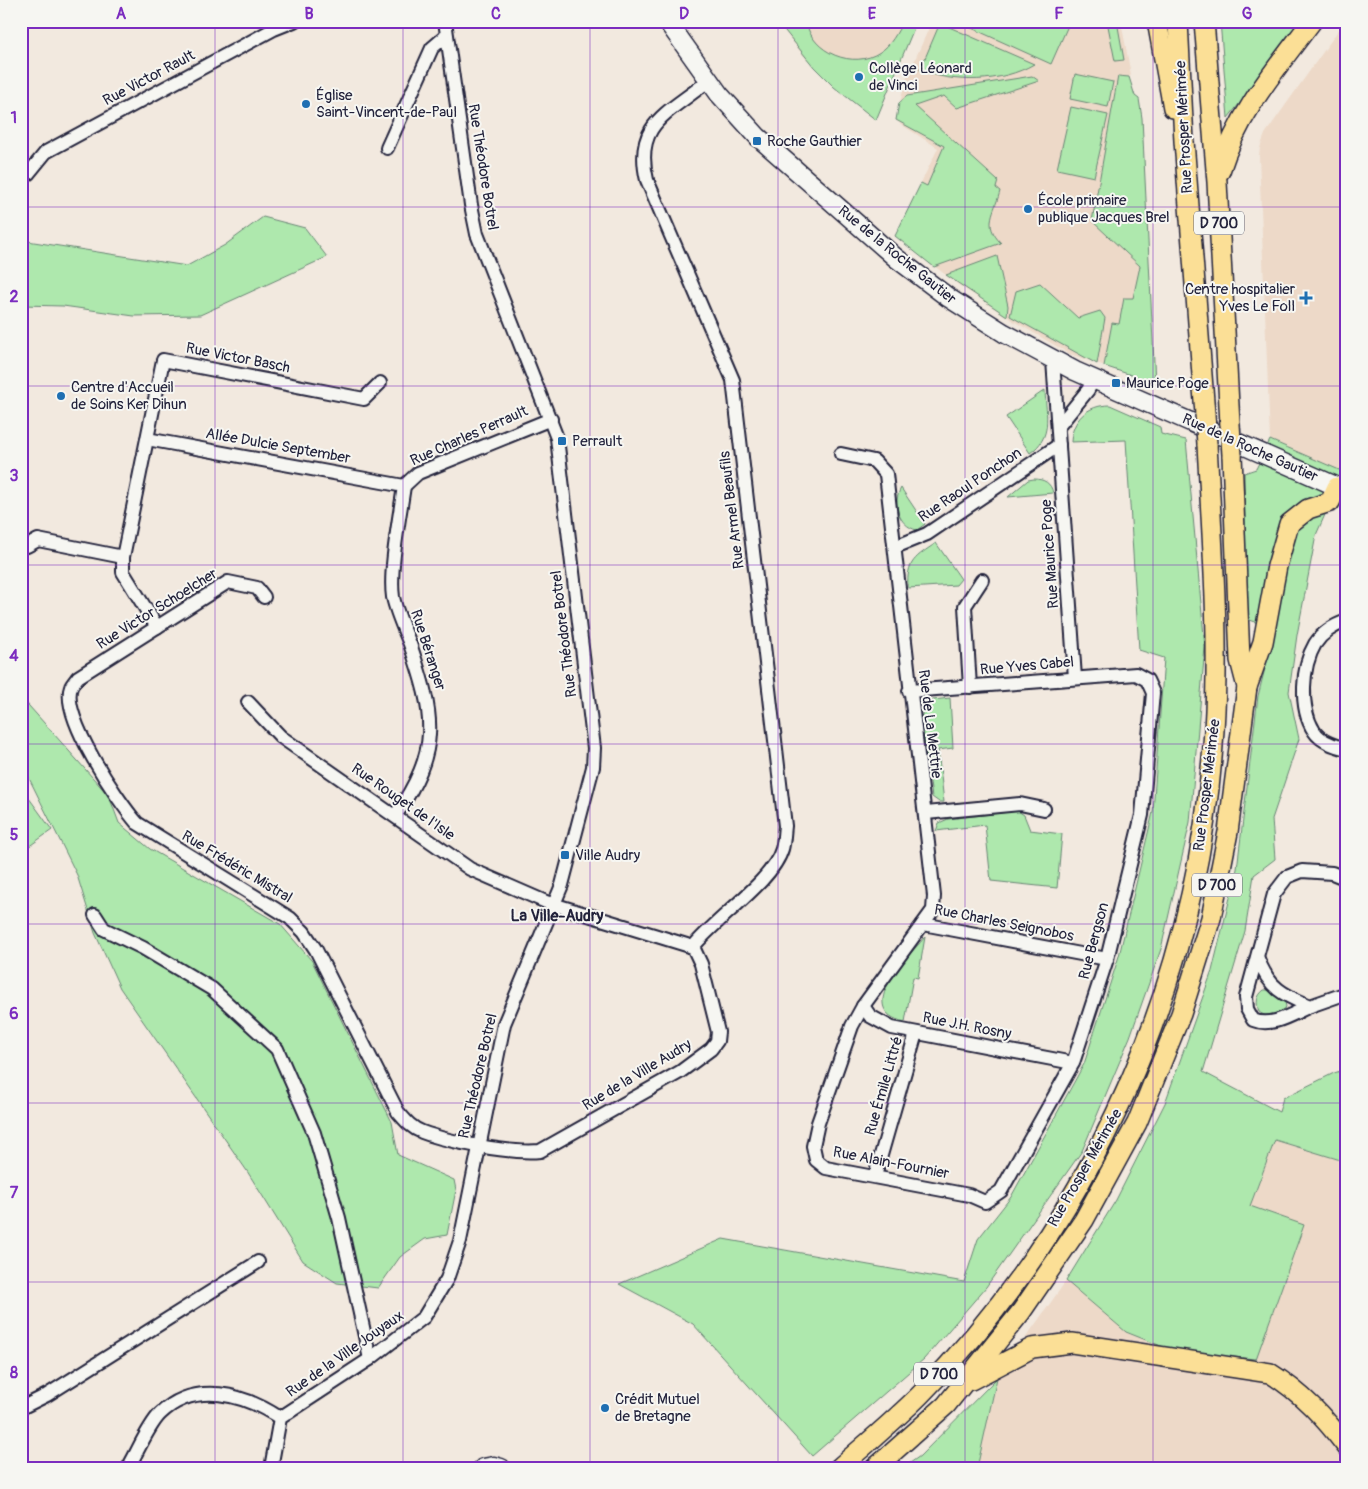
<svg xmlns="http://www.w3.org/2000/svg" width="1368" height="1489" font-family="Pangolin,sans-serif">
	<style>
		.built { fill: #edd9c8 }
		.green { fill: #aee8ad; stroke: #688574 }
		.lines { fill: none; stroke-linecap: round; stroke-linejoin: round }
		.street-casing { stroke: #22223b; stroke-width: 16 }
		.secondary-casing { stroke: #22223b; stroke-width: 21 }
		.primary-casing { stroke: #22223b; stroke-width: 22 }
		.street { stroke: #f6f6f2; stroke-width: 12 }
		.secondary { stroke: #f6f6f2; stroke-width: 18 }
		.primary { stroke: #fbdf96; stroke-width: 19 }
		.primary-bridge-casing { stroke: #22223b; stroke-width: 22; stroke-linecap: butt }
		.primary-bridge { stroke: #fbdf96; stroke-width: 19 }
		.grid { fill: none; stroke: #7b2cbf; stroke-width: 1; stroke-opacity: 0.55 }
		.poi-dot { fill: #1f6fb2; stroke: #f6f6f2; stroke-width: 2 }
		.labels { text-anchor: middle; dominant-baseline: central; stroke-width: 4; stroke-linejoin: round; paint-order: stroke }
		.shield { fill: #f6f6f2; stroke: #626272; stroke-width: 1 }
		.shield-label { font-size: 14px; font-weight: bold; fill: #22223b }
		.poi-label { font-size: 15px; fill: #22223b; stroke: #f6f6f2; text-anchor: start }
		.street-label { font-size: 15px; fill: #22223b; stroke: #f6f6f2 }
		.neighbourhood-label { font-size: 16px; font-weight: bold; fill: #22223b; stroke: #f6f6f2 }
		.neatline { fill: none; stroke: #7b2cbf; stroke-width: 2 }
		.grid-label { font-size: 16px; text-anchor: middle; font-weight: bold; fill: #7b2cbf }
	</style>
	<rect width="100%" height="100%" fill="#f2e9df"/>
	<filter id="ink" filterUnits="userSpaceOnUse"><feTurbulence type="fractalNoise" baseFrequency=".02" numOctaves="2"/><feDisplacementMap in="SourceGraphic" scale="10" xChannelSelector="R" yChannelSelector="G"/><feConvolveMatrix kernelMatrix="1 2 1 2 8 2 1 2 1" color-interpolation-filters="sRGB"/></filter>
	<g filter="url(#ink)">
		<g class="built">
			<path d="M777 21H917L876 120 834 87 803 55Z"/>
			<path d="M932 21H1121L1131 75 1129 77 1135 96 1139 99 1142 118 1155 383 1070 354 1015 322 959 285 895 236 938 148 902 125 896 120 905 82Z"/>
			<path d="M1345 21H1347V474L1270 440 1259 156 1260 148 1265 134Z"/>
			<path d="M1275 1140 1347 1162V1468H977L997 1378 1066 1281 1126 1332 1177 1352 1304 1225 1250 1206Z"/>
		</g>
		<g class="green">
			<path d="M777 21H806C811 53 854 70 880 52 891 45 897 33 903 21H917L876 120 834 87 814 67Z"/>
			<path d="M956 21H1070L1051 64Z"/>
			<path d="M1107 21H1117L1124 60 1115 61Z"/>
			<path d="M1220 21H1305L1228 118Z"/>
			<path d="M940 23 1034 64C1002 83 954 84 920 70Z"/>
			<path d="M1075 74 1113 82 1108 107 1070 99Z"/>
			<path d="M1032 76 1039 81 957 108 944 96 915 106 998 181 996 188 1000 191C995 212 982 224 1001 243L934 267 895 236 921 183 927 186 944 146 896 120 899 103 907 96Z"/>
			<path d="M1118 76 1129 77 1135 96 1139 99 1142 118 1155 383 1104 366 1112 323 1119 324 1124 298H1133L1140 266 1092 221Z"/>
			<path d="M1071 107 1108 115 1094 177 1057 169Z"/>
			<path d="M263 217 305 228 327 257 200 315 134 316 63 306 21 305V240L187 266 225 245Z"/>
			<path d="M997 256 1008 306 1007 316 946 275Z"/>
			<path d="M1040 283 1078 318 1100 311 1105 318 1097 364 1010 316 1016 291Z"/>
			<path d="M1045 390C1046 416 1053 437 1030 453L1006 417Z"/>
			<path d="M1110 405 1160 427 1161 434 1186 440 1205 647 1190 822 1161 949 1130 1037 1082 1151 986 1287 924 1359 812 1456 693 1324 619 1284 723 1239 964 1282 978 1239 1011 1197 1084 1064 1119 956 1153 812 1164 658 1139 650 1126 440 1071 442C1072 420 1087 405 1110 405Z"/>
			<path d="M1270 440 1344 472 1316 535 1297 635 1289 692 1299 739 1272 819 1275 859 1254 875 1245 931 1203 1072 1279 1112 1283 1098 1334 1073 1347 1069V1162L1275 1140 1250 1206 1304 1225 1256 1359 1176 1352 1126 1332 1066 1281 1116 1200 1165 1103 1212 971 1237 869 1258 696 1275 629 1247 619 1244 473 1256 469Z"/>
			<path d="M1034 479C1044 479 1051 483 1053 493L1008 497 1028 480Z"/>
			<path d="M901 488 925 524 917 530C898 526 892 503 901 488Z"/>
			<path d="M936 543 961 579 956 585 908 588C906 561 916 557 936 543Z"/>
			<path d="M21 697 109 796 119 823 150 849 280 924 312 961 392 1122 398 1155 454 1180 456 1190 447 1235 425 1239 400 1257 378 1288 337 1283 303 1261 247 1171 120 988 95 933 77 875 21 762Z"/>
			<path d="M950 698 953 748 938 750 944 802H939L932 797 921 717 924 710 933 700Z"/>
			<path d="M21 787 52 830 21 852Z"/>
			<path d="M1018 811 1024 815 1030 830 1062 834 1057 888 991 881 985 825 936 831 939 823 948 819Z"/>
			<path d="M925 937 918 978 913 977 905 1022C852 1010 909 956 925 937Z"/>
			<path d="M1264 990H1270L1285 1002 1286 1007C1279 1015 1268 1019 1259 1012 1256 1003 1256 996 1264 990Z"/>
			<path d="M997 1378 977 1468H903L920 1456Z"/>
		</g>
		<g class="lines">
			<defs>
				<g id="street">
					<path d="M387 148 432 48 446 36"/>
					<path d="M28 174 46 152 274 29 294 21"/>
					<path d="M1053 360 1075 678"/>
					<path d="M1058 427 1088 390 1094 379"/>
					<path d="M147 439 404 486"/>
					<path d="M841 454 874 461 886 474 934 896 933 910 863 1006 852 1026 818 1123 813 1146 816 1160 826 1168 969 1195 985 1202 1001 1191 1073 1063 1107 959 1142 815 1153 693 1147 680 1136 674 909 691"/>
					<path d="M404 486 418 473 551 419"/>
					<path d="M27 546 38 540 123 557"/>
					<path d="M895 547 927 534 1059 445"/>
					<path d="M264 597 257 588 228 582 78 677C76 680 72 684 71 687 60 716 118 801 137 823L290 918 304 932 316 950 398 1112C405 1120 411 1128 422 1132 449 1142 512 1154 540 1151L680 1072 711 1049 717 1041 718 1032 701 964 693 947"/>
					<path d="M1347 621C1335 625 1322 633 1315 644 1302 666 1299 708 1314 731 1321 742 1335 746 1347 749"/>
					<path d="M157 627 123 572V557L163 360 364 399 380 383"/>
					<path d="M970 687 965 606 982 580"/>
					<path d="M248 702 281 737 470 869 546 902 693 947"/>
					<path d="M926 813 1020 804 1044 809"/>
					<path d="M395 816C441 749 435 717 410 644 404 629 396 612 393 597 389 570 400 515 404 486"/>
					<path d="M95 915 104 929 143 948 212 989 277 1049 314 1133 339 1218 370 1359"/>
					<path d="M923 924 1107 959"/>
					<path d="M693 947C715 919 773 881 782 849 784 842 784 834 785 826L733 380 647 180C633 122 670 113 709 80"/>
					<path d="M1258 959C1269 988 1283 995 1310 1006L1347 993"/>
					<path d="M863 1006 870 1016 892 1028 1073 1063"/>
					<path d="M1310 1006C1292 1014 1272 1028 1253 1020L1247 1009 1246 997 1274 894 1287 877 1302 871 1332 873 1347 879"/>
					<path d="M875 1176 916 1033"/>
					<path d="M21 1408 47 1395 258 1262"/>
					<path d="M128 1468C137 1453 148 1426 160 1414 195 1380 244 1394 280 1418"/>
					<path d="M271 1468 280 1418 370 1359 424 1317 447 1279 460 1241 504 1024 562 885 593 767 594 748 557 438 477 234 471 205 445 21"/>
				</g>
				<g id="secondary">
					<path d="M667 21 719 94 758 137 896 258 949 298 1004 333 1075 371 1347 491"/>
					<path d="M483 1468 494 1466 501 1468"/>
				</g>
				<g id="primary">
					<path d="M1157 21 1173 108"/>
					<path d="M1178 21 1184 141 1205 414"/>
					<path d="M1204 21 1217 182 1230 424"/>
					<path d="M1220 171C1238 113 1276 69 1312 21"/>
					<path d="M1247 687 1263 642 1277 566 1289 524 1308 509 1330 502 1337 487"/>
					<path d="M971 1380 1032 1348 1072 1343 1270 1373C1302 1393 1324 1417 1347 1447"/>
					<path d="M839 1468C866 1444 894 1421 920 1395 1094 1219 1200 976 1214 730 1220 635 1212 540 1207 444"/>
					<path d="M875 1468 946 1405 1021 1312 1084 1220 1137 1123 1181 1014 1211 918 1228 832 1247 687 1240 660 1232 455"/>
				</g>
			</defs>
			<use href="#street" class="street-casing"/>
			<use href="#secondary" class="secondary-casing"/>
			<use href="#primary" class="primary-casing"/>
			<use href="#street" class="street"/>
			<use href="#secondary" class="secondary"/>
			<use href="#primary" class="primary"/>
			<defs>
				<g id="primary-bridge">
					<path d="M1205 414 1207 444"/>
					<path d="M1230 424 1232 455"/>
				</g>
			</defs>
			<use href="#primary-bridge" class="primary-bridge-casing"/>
			<use href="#primary-bridge" class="primary-bridge"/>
		</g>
	</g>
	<path class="grid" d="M215 21V1468M403 21V1468M590 21V1468M778 21V1468M965 21V1468M1153 21V1468M21 207H1347M21 386H1347M21 565H1347M21 744H1347M21 924H1347M21 1103H1347M21 1282H1347"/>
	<g class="poi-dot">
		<circle cx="859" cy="77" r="5"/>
		<circle cx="306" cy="104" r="5"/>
		<rect x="752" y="136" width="10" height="10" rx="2.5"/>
		<circle cx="1028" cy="209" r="5"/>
		<path d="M1303.5 290.5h5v5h5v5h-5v5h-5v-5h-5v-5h5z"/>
		<rect x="1111" y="378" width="10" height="10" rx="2.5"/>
		<circle cx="61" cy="396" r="5"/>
		<rect x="557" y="436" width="10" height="10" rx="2.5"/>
		<rect x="560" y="850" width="10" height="10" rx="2.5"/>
		<circle cx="605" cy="1408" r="5"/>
	</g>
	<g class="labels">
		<g class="shield">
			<rect x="1194" y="211.5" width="50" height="23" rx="4"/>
			<rect x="1192" y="873.5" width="50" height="23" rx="4"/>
			<rect x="914" y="1362.5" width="50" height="23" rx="4"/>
		</g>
		<g class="shield-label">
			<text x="1219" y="223">D 700</text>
			<text x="1217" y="885">D 700</text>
			<text x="939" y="1374">D 700</text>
		</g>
		<g class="poi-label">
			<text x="869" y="68">Collège Léonard<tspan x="869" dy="17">de Vinci</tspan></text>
			<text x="316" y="95">Église<tspan x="316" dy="17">Saint-Vincent-de-Paul</tspan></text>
			<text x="767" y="141">Roche Gauthier</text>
			<text x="1038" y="200">École primaire<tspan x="1038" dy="17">publique Jacques Brel</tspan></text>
			<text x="1295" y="289" text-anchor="end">Centre hospitalier<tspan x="1295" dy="17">Yves Le Foll</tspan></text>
			<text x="1126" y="383">Maurice Poge</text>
			<text x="71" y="387">Centre d'Accueil<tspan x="71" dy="17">de Soins Ker Dihun</tspan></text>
			<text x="572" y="441">Perrault</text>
			<text x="575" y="855">Ville Audry</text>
			<text x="615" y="1399">Crédit Mutuel<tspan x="615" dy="17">de Bretagne</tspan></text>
		</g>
		<g class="street-label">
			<text transform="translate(149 78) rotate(-28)">Rue Victor Rault</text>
			<text transform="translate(1184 127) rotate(-93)">Rue Prosper Mérimée</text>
			<text transform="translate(483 167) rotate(81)">Rue Théodore Botrel</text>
			<text transform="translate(897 255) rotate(39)">Rue de la Roche Gautier</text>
			<text transform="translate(238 358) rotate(11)">Rue Victor Basch</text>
			<text transform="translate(469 436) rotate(-24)">Rue Charles Perrault</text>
			<text transform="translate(278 446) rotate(10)">Allée Dulcie September</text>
			<text transform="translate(1250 448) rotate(24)">Rue de la Roche Gautier</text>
			<text transform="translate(970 485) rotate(-34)">Rue Raoul Ponchon</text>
			<text transform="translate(732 510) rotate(-97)">Rue Armel Beaufils</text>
			<text transform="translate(1050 554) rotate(-94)">Rue Maurice Poge</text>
			<text transform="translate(157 609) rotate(-32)">Rue Victor Schoelcher</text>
			<text transform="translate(564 634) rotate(-97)">Rue Théodore Botrel</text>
			<text transform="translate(428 650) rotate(72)">Rue Béranger</text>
			<text transform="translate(1027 666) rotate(-5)">Rue Yves Cabel</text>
			<text transform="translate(930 724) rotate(83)">Rue de La Mettrie</text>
			<text transform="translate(1207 785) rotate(-83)">Rue Prosper Mérimée</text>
			<text transform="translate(403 802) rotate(35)">Rue Rouget de l'Isle</text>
			<text transform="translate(237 867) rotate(31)">Rue Frédéric Mistral</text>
			<text transform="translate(1004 923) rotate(11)">Rue Charles Seignobos</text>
			<text transform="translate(1094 941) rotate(-75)">Rue Bergson</text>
			<text transform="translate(967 1026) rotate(11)">Rue J.H. Rosny</text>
			<text transform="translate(637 1075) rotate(-31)">Rue de la Ville Audry</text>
			<text transform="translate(478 1076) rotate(-77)">Rue Théodore Botrel</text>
			<text transform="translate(884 1086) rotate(-74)">Rue Émile Littré</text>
			<text transform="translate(891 1163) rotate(11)">Rue Alain-Fournier</text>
			<text transform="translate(1085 1168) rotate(-60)">Rue Prosper Mérimée</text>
			<text transform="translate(345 1354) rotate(-35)">Rue de la Ville Jouyaux</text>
		</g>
		<g class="neighbourhood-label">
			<text x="557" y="916">La Ville-Audry</text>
		</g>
	</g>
	<rect width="1368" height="1489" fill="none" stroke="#f6f6f2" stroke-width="55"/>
	<rect x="28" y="28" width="1312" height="1434" class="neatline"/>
	<g class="grid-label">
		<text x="121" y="19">A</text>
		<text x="309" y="19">B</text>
		<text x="496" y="19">C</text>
		<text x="684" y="19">D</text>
		<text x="872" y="19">E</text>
		<text x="1059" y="19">F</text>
		<text x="1247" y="19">G</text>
		<text x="14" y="123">1</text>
		<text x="14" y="302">2</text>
		<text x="14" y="481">3</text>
		<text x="14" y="661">4</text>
		<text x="14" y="840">5</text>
		<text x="14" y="1019">6</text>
		<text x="14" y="1198">7</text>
		<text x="14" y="1378">8</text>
	</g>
</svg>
